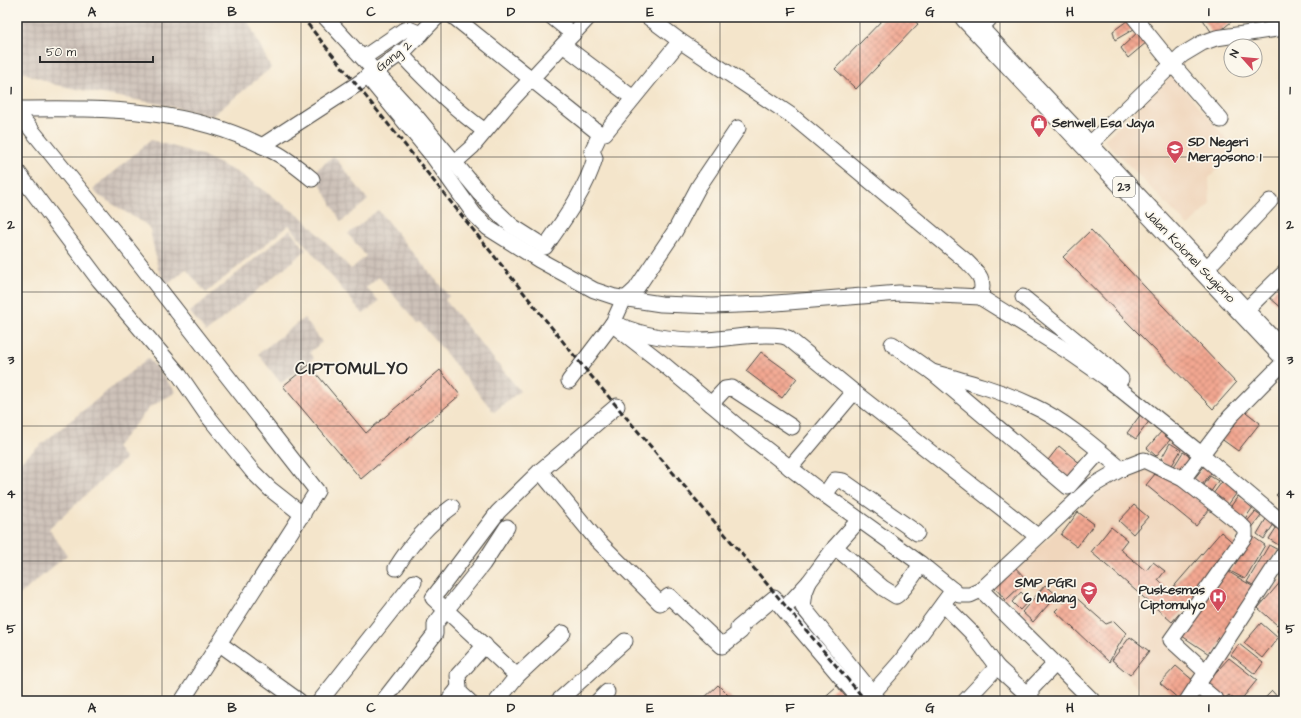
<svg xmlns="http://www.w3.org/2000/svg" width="1301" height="718" font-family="'Architects Daughter',sans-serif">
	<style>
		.built { fill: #f0d6bc }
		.industrial { fill: url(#industrial-grid) }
		.building { fill: url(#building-cross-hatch) }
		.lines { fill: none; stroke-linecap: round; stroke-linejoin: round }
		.minor-casing { stroke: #494743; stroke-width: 17 }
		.trunk-casing { stroke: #494743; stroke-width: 24 }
		.minor { stroke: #fff; stroke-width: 15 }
		.trunk { stroke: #fff; stroke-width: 22 }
		.rail { stroke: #2b2b2b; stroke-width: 3; stroke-dasharray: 6 3; stroke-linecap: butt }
		.grid { fill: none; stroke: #2b2b2b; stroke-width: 1; stroke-opacity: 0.55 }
		.labels { text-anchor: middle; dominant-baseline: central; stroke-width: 3.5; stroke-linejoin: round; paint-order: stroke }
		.shield { fill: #fbf7ec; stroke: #696865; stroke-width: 1 }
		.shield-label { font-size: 12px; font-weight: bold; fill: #2b2b2b }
		.street-label { font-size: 13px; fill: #2b2b2b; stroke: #fbf7ec }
		.poi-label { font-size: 13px; font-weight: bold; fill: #2b2b2b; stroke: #fbf7ec; text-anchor: start }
		.district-label { font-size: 17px; font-weight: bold; letter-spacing: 1px; fill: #2b2b2b; stroke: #fbf7ec }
		.neatline { fill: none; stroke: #2b2b2b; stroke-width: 1.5 }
		.grid-label { font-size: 13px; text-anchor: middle; font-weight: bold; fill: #2b2b2b }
	</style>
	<defs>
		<pattern id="industrial-grid" width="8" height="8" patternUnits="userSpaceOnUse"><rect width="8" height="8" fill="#cec2b9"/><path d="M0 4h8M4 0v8" fill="none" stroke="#b1a79f"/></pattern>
		<pattern id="building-cross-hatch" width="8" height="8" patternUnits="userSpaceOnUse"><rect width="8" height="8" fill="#f3a791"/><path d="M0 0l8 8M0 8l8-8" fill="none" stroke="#c58877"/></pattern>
	</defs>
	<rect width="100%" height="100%" fill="#fbf7ec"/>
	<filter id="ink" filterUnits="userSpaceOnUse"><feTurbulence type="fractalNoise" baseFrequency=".025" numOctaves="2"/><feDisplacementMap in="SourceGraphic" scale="8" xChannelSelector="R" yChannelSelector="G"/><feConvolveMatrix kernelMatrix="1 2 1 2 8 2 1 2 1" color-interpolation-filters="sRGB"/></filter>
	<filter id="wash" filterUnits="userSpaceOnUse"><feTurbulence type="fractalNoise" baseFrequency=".012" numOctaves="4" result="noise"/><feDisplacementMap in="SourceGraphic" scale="16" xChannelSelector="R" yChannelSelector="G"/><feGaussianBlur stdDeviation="0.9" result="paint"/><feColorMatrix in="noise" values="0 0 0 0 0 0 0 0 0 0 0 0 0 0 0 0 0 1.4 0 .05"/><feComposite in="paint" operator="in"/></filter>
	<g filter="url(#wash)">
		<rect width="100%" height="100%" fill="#f4e5cb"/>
		<g class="built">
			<path d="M1172 75 1236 150 1209 178 1210 205 1188 226 1104 140Z"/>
			<path d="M1148 466 1162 471 1240 533 1167 639 1202 676 1185 701H1152L1013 570 1129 467Z"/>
		</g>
		<g class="industrial">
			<path d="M17 17H246L271 68 212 116 160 104 102 94 56 85 17 70Z"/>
			<path d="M151 140 202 155 240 174 305 220 351 269 366 256 348 234 378 210 449 296 445 300 520 391 494 412 420 322 417 324 379 277 366 288 379 301 363 314 289 225 206 293 186 269 167 285 158 269 150 229 145 224 98 195 93 189Z"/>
			<path d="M334 156 368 200 341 222 314 172Z"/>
			<path d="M290 230 306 250 206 332 190 312Z"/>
			<path d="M304 318 322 342 310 352 314 358 281 383 258 354Z"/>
			<path d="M148 358 176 392 150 407 116 447 125 459 49 529 67 555 17 597V464Z"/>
		</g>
		<g id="blocks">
			<g class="building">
				<path d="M885 17H910L918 24 856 89 835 69Z"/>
				<path d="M1203 17H1228L1231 22 1214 36 1202 18Z"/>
				<path d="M1131 18 1134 29 1115 40 1113 31Z"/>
				<path d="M1140 30 1147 42 1128 58 1121 48Z"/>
				<path d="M1091 230 1236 383 1213 409 1063 257Z"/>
				<path d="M1284 280V310L1269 297Z"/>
				<path d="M761 352 797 378 782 398 746 371Z"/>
				<path d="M309 365 366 433 440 370 460 395 361 479 283 386Z"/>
				<path d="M1242 409 1260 423 1238 451 1220 438Z"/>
				<path d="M1141 414 1150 420 1136 439 1127 433Z"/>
				<path d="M1161 432 1170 440 1156 456 1147 448Z"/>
				<path d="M1170 443 1181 450 1171 467 1160 461Z"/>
				<path d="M1059 446 1082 465 1067 483 1045 464Z"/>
				<path d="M1183 452 1192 458 1182 474 1173 468Z"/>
				<path d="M1206 464 1213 470 1202 485 1194 479Z"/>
				<path d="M1160 468 1210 509 1196 526 1146 485Z"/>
				<path d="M1210 476 1218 481 1208 496 1200 491Z"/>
				<path d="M1224 479 1239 490 1225 509 1210 498Z"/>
				<path d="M1284 487V503L1276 495Z"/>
				<path d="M1238 496 1253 507 1242 523 1227 512Z"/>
				<path d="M1134 505 1148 517 1133 534 1119 521Z"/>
				<path d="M1078 512 1094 524 1077 547 1061 535Z"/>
				<path d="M1255 512 1261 516 1251 529 1245 524Z"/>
				<path d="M1266 519 1274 524 1264 539 1257 534Z"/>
				<path d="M1278 525 1284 529V541L1280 546 1269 539Z"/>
				<path d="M1111 527 1127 540 1120 549 1146 571 1153 562 1165 571 1158 580 1170 591 1221 532 1237 546 1172 622 1091 552Z"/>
				<path d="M1252 536 1265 545 1245 579 1230 571Z"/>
				<path d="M1269 545 1278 550 1257 587 1247 582Z"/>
				<path d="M1012 564 1027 580 1006 600 991 584Z"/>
				<path d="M1224 569 1257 589 1212 656 1179 634Z"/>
				<path d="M1284 578V617L1277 625 1258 608Z"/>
				<path d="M1045 585 1057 595 1033 622 1022 612Z"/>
				<path d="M1021 592 1029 600 1020 610 1012 602Z"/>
				<path d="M1072 594 1106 624 1114 621 1126 633 1109 662 1055 611Z"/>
				<path d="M1261 623 1278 638 1262 658 1244 643Z"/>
				<path d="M1284 624V639L1277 631Z"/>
				<path d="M1130 637 1149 651 1130 675 1112 660Z"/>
				<path d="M1239 644 1263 663 1255 674 1231 655Z"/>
				<path d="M1229 658 1257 680 1240 701H1236L1229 695 1223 700 1206 683Z"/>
				<path d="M1176 666 1195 682 1180 700 1160 683Z"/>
				<path d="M718 685 734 701H701Z"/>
				<path d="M837 686 849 701H820Z"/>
				<path d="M1272 691 1281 701H1262Z"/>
			</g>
		</g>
	</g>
	<g filter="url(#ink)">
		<use href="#blocks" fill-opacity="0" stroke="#494743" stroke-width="1"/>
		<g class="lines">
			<defs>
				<g id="minor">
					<path d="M325 17 415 115 489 204 512 226 545 247C564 220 586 190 595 158L592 151 600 134 454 17"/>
					<path d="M552 17 573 34"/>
					<path d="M648 17 680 41 792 116 966 261C978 273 986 279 980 297"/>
					<path d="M1134 17 1172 64 1221 120"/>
					<path d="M979 30 991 17"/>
					<path d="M563 45 633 98"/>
					<path d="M400 53C427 82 454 109 485 131"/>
					<path d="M363 58 404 30 409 29 421 34"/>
					<path d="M367 76 432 155 474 214 488 228 539 260 594 290 615 297 661 304 712 306 764 304 899 293 980 297 1072 354 1105 377 1201 454 1284 524"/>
					<path d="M17 109C108 108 195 107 278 154 290 161 301 170 312 179"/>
					<path d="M17 112 125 245 317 491 182 701"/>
					<path d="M600 134 605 133 680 41"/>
					<path d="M262 146 356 85 404 51 437 17"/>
					<path d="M1088 146 1182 55 1202 43 1216 38 1284 28"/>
					<path d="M454 163 472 147 507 105 587 19"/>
					<path d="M17 171 99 280 178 373 207 415 253 472 270 489 303 515"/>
					<path d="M1205 270 1270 201"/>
					<path d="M1023 297 1105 364 1121 379"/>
					<path d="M1244 312 1284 273"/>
					<path d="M612 324 662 363 748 435 825 495 921 564 959 595H970L981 590 1092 486 1121 469 1144 460 1183 479 1239 523 1245 529V536L1171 640 1206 672"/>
					<path d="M621 326C645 336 673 340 699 340 727 340 755 332 782 336L788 338 854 392"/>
					<path d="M892 344 932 372"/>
					<path d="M569 381 613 323 623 301 636 289 648 271 675 231 699 186 738 128"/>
					<path d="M711 404 725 389 732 388 792 427"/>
					<path d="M1100 451 1068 487 932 372C966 381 999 390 1031 405 1064 420 1093 445 1121 469"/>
					<path d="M790 468 854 392 1037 536"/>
					<path d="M540 471 617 406"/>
					<path d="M1183 479 1230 417 1284 362"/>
					<path d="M825 495 835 480 843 481 917 533"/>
					<path d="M835 547 883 588 896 596C905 590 915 573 921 564"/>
					<path d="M396 568C410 545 430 523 452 507"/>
					<path d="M809 582 805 592 803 607 879 701"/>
					<path d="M981 590 1093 701"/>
					<path d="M943 604 972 633 997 667"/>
					<path d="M784 609 809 582 835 547 859 520"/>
					<path d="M738 628 774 598 861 701"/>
					<path d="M220 644 299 701"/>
					<path d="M517 676 433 598 498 512 540 471 596 539 660 603 669 596 722 646 741 631"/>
					<path d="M1198 685 1217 701"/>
					<path d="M457 690 469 701"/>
					<path d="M872 694 901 661 953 590"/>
					<path d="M1031 698V690L1033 687 1055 664"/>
					<path d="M320 701 414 582"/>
					<path d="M383 701 435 634V624L483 564 507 527"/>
					<path d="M448 701 459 688 458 675 485 645"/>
					<path d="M497 701 517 676 563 633"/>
					<path d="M558 701 625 641"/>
					<path d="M598 701 607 692"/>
					<path d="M965 701 997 667 1031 698"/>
					<path d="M1187 701 1284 553"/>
				</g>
				<path id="trunk" d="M966 17 1284 355"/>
			</defs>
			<use href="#minor" class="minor-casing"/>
			<use href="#trunk" class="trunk-casing"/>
			<use href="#minor" class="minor"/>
			<use href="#trunk" class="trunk"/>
			<path class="rail" d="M302 17 581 364 866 701"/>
		</g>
	</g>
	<path class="grid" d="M162 17V701M301 17V701M441 17V701M581 17V701M720 17V701M860 17V701M1000 17V701M1139 17V701M17 157H1284M17 292H1284M17 426H1284M17 561H1284"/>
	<defs>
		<symbol id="shop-pin" viewBox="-11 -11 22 30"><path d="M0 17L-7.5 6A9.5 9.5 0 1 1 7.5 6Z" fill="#d1495b" stroke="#fbf7ec"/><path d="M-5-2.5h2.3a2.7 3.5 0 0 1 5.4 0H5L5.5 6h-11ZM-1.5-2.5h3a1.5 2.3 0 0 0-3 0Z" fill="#fff"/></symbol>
		<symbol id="school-pin" viewBox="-11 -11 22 30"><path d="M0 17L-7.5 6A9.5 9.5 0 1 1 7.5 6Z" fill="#d1495b" stroke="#fbf7ec"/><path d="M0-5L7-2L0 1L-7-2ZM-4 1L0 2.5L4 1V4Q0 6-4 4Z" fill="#fff"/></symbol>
		<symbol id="hospital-pin" viewBox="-11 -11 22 30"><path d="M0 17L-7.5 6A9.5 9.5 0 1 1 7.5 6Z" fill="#d1495b" stroke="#fbf7ec"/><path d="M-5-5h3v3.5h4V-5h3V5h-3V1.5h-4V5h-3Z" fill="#fff"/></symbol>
	</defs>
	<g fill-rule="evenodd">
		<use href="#shop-pin" x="1029" y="113" width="20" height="27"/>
		<use href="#school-pin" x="1165" y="139" width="20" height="27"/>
		<use href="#school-pin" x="1079" y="580" width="20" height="27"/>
		<use href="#hospital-pin" x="1208" y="587" width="20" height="27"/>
	</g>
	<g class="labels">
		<rect class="shield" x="1113" y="177" width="22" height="20" rx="3"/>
		<g class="shield-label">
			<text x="1124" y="187">23</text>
		</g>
		<g class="street-label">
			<text transform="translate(394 56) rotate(-38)">Gang 2</text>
			<text transform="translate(1190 256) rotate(46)">Jalan Kolonel Sugiono</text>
		</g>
		<g class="poi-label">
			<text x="1052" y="123">Senwell Esa Jaya</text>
			<text x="1188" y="142">SD Negeri<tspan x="1188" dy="15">Mergosono 1</tspan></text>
			<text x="1076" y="583" text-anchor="end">SMP PGRI<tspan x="1076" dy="15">6 Malang</tspan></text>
			<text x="1205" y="590" text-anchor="end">Puskesmas<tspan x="1205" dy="15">Ciptomulyo</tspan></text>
		</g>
		<g class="district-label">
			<text x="352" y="369">CIPTOMULYO</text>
		</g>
	</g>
	<rect width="1301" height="718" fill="none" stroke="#fbf7ec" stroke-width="44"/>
	<g transform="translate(1243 58) rotate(297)"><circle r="19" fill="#fbf7ec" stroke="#a8a59f"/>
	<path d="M0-3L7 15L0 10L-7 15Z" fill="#d1495b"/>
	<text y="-6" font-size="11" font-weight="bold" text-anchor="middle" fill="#2b2b2b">N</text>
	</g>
	<path d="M40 56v6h113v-6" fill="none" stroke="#2b2b2b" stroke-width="2"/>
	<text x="46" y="56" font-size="12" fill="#2b2b2b" stroke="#fbf7ec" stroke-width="3" paint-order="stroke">50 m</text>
	<rect x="22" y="22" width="1257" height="674" class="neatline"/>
	<g class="grid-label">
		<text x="92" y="16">A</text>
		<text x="232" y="16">B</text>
		<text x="371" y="16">C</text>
		<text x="511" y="16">D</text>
		<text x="650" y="16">E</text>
		<text x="790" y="16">F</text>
		<text x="930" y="16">G</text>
		<text x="1070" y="16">H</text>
		<text x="1209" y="16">I</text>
		<text x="11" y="94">1</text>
		<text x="1290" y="94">1</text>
		<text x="11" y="229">2</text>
		<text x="1290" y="229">2</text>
		<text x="11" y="364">3</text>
		<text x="1290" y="364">3</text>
		<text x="11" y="498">4</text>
		<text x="1290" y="498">4</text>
		<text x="11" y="633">5</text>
		<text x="1290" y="633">5</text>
		<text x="92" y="712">A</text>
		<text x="232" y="712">B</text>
		<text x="371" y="712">C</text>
		<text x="511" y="712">D</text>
		<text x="650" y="712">E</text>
		<text x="790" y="712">F</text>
		<text x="930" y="712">G</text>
		<text x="1070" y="712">H</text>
		<text x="1209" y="712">I</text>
	</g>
</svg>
